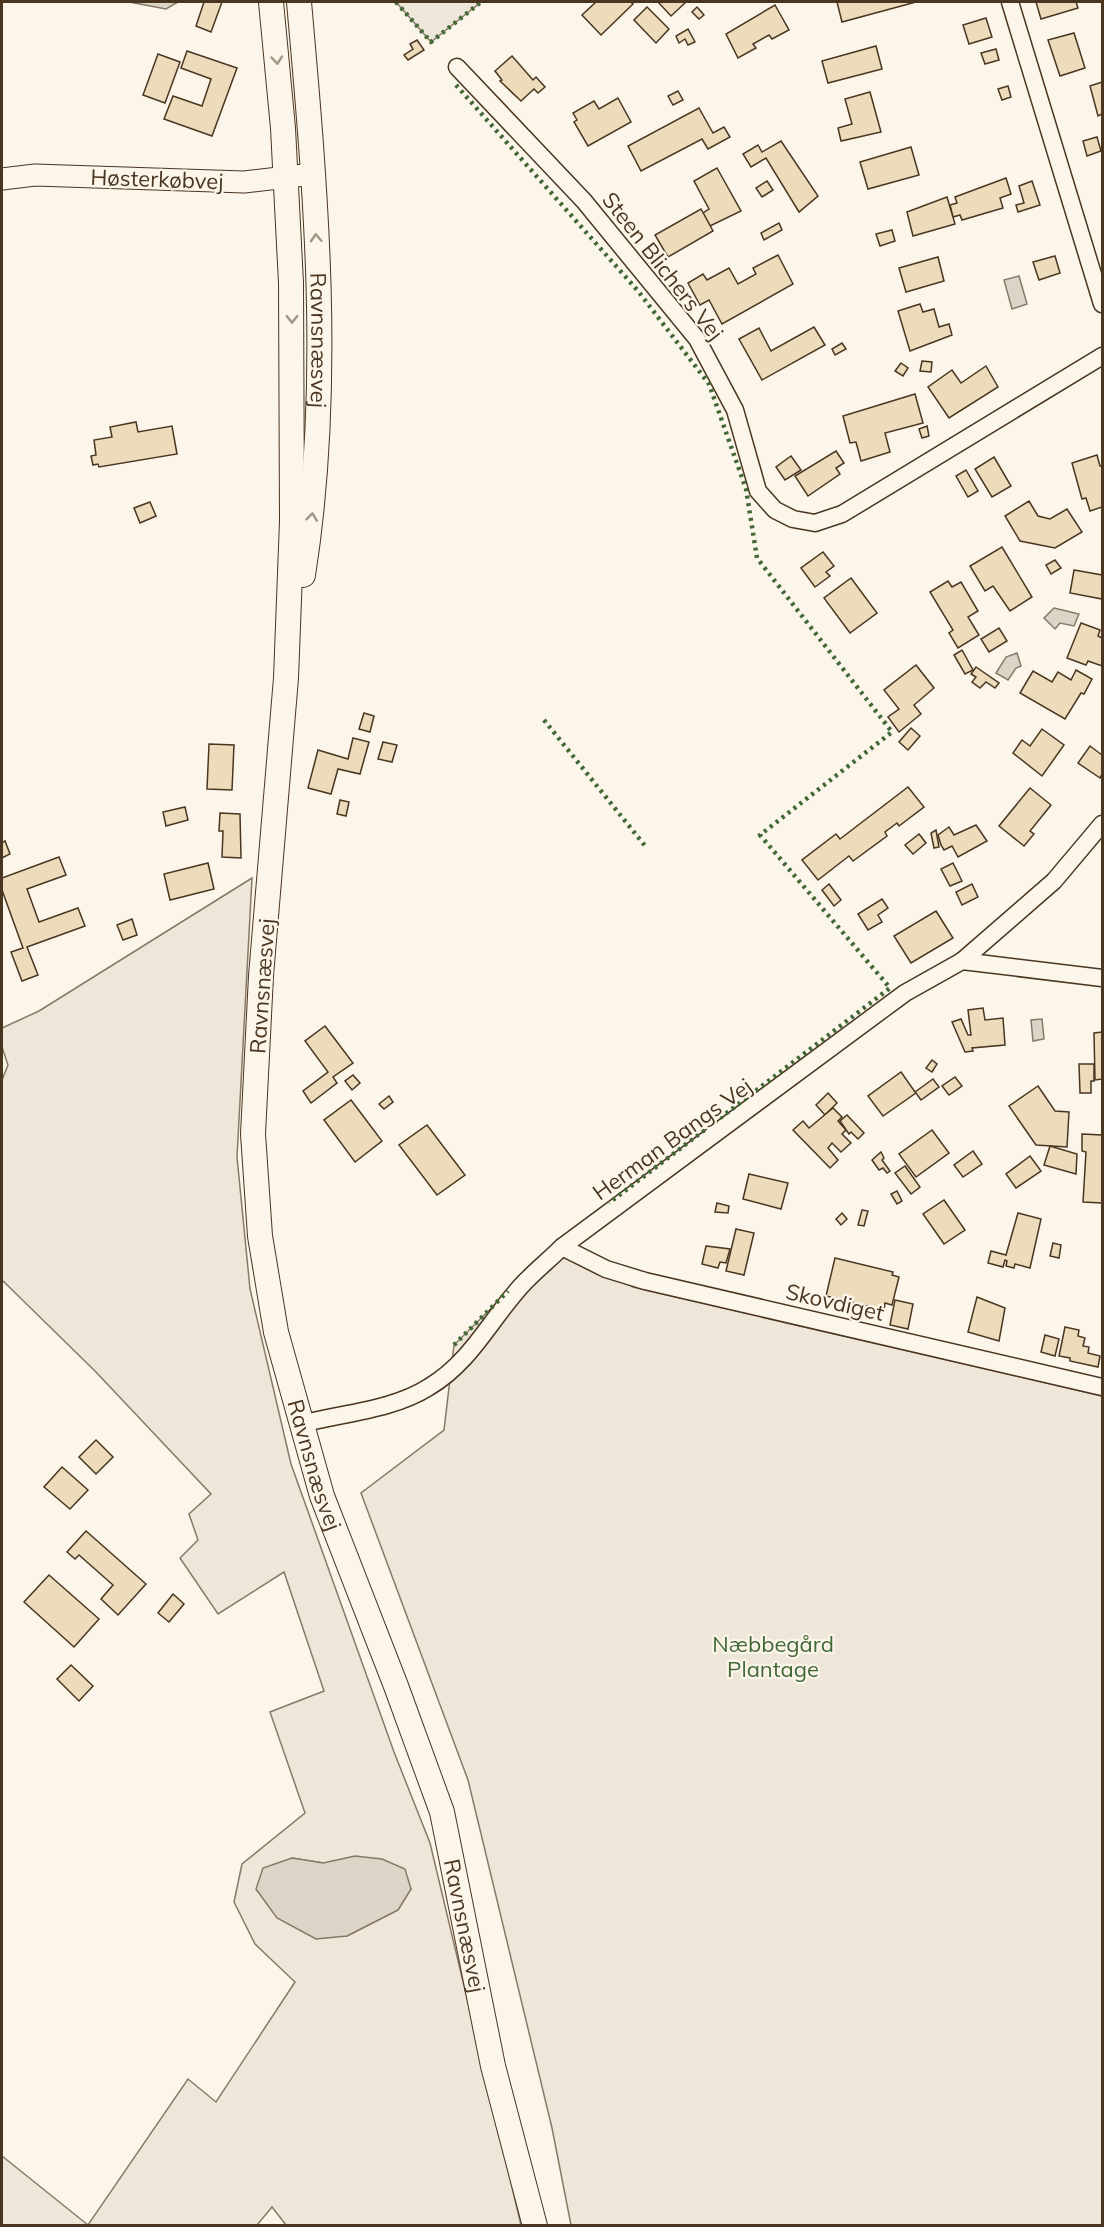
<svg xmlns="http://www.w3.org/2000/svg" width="1104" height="2227" font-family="Mulish,sans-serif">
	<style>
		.green { fill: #ede6d9; stroke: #887966; stroke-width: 1.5; fill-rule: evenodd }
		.water { fill: #dcd4c6; stroke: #887966; stroke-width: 1.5 }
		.building { fill: #ecdcbc; stroke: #4a3520; stroke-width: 1.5 }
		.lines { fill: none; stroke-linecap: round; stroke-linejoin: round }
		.minor-casing { stroke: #4a3520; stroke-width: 19 }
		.tertiary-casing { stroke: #4a3520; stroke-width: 23 }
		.secondary-casing { stroke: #4a3520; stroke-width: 26 }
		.minor { stroke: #fbf6e9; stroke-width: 16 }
		.tertiary { stroke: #fbf6e9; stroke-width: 21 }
		.secondary { stroke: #fbf6e9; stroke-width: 24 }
		.hedge { stroke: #436837; stroke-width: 4.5; stroke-dasharray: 3 4.5; stroke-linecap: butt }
		.oneway { stroke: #a29684 }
		.labels { text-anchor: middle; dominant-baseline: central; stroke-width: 4.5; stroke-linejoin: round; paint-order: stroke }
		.street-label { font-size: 22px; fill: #4a3520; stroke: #fbf6e9 }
		.park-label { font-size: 22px; fill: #436837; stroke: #fbf6e9 }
	</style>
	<rect width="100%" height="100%" fill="#fbf6e9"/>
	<g class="green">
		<path d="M396 2H481L431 42Z"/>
		<path d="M252 878 237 1157 250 1289 291 1464 394 1752 430 1843 521 2225H286L272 2207 257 2225H2V2156L88 2225 188 2079 216 2102 295 1982 255 1944 234 1902 242 1864 305 1813 270 1712 324 1691 284 1572 218 1614 180 1558 198 1540 189 1514 211 1494 95 1371 2 1280V1080L8 1065 2 1047V1028L39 1011ZM292 1858 323 1863 411 1889 398 1910 347 1936Z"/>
		<path d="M556 1244 633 1287 1102 1396V2225H571L552 2128 468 1780 361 1493 444 1430 454 1345Z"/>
	</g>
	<g class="water">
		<path d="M129 2H178L166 9Z"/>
		<path d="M1019 276 1027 304 1012 309 1004 280Z"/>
		<path d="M1054 608 1079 614 1074 626 1060 623 1055 629 1044 618Z"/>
		<path d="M1017 653 1021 666 1016 668 1008 680 996 673 1006 657Z"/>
		<path d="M1042 1019 1044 1039 1033 1041 1031 1020Z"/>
		<path d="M355 1856 382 1859 405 1869 411 1889 398 1910 347 1936 316 1939 277 1918 256 1889 263 1868 292 1858 323 1863Z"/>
	</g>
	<g class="building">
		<path d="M204 2H222L211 32 196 26Z"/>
		<path d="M596 2H631L633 4 601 35 582 15Z"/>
		<path d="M658 2H686L671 16Z"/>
		<path d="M837 2H916L842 22Z"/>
		<path d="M1036 2H1076L1078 8 1041 19Z"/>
		<path d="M775 5 789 30 772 39 769 35 753 44 756 48 738 58 726 34Z"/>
		<path d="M647 7 669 29 656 43 634 20Z"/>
		<path d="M697 7 704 15 699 19 692 12Z"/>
		<path d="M986 18 992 37 969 44 963 25Z"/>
		<path d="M688 29 695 42 688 45 685 39 679 43 676 36Z"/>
		<path d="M1074 33 1085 68 1060 76 1048 40Z"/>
		<path d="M417 40 424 50 408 60 404 55 413 49 410 44Z"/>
		<path d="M876 46 882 69 828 83 822 61Z"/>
		<path d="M996 49 999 60 985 64 981 53Z"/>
		<path d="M187 51 237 68 212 136 164 119 173 96 202 106 211 79 181 68Z"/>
		<path d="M158 54 180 62 165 103 143 95Z"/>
		<path d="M512 56 533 80 536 77 545 87 538 93 534 89 521 101 500 81 502 80 495 71Z"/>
		<path d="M1102 82V114L1098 116 1090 86Z"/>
		<path d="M1008 86 1011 97 1002 100 998 89Z"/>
		<path d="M678 91 683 100 673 105 668 96Z"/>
		<path d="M870 92 881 132 841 141 838 128 852 124 845 99Z"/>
		<path d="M618 98 631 122 588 146 574 122 577 120 573 113 594 101 599 109Z"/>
		<path d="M699 108 713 133 724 127 730 137 708 149 702 139 641 171 628 146Z"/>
		<path d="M1097 137 1101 151 1087 156 1083 141Z"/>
		<path d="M781 141 818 196 799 212 766 158 751 167 743 154 758 145 762 152Z"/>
		<path d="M911 147 919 175 868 189 860 162Z"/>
		<path d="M717 168 741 211 710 226 703 213 709 209 694 181Z"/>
		<path d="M1006 178 1011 194 1000 198 1003 208 962 220 960 215 953 217 950 205 957 203 955 197Z"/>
		<path d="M767 181 773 190 762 197 756 188Z"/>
		<path d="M1032 181 1040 205 1018 212 1016 205 1024 203 1019 186Z"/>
		<path d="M947 197 955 224 913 236 907 212Z"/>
		<path d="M701 209 713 231 668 257 655 235Z"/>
		<path d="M779 223 782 230 764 240 761 233Z"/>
		<path d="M892 230 895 241 880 246 876 234Z"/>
		<path d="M778 255 793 284 722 324 709 300 700 305 688 283 703 274 707 280 729 268 738 284 756 274 753 268Z"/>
		<path d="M1055 256 1060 273 1039 280 1033 262Z"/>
		<path d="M938 257 944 281 906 292 899 268Z"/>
		<path d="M920 304 923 312 934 309 939 327 949 324 952 335 910 351 898 311Z"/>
		<path d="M814 327 825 345 762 380 739 339 759 328 771 351Z"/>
		<path d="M842 343 846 349 835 355 832 349Z"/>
		<path d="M922 361 932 362 931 372 920 371Z"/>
		<path d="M901 363 908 368 903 376 895 371Z"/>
		<path d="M986 366 998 387 949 418 928 387 952 370 961 383Z"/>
		<path d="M915 394 923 423 885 433 890 452 861 461 856 442 850 443 843 416Z"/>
		<path d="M136 422 138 432 172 426 177 454 99 467 98 464 93 465 91 456 96 455 94 440 112 437 110 427Z"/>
		<path d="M927 426 929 436 922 438 919 429Z"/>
		<path d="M836 451 844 463 836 468 840 474 808 496 795 476Z"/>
		<path d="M1097 455 1100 466H1102V507L1090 511 1086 498 1082 499 1072 463Z"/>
		<path d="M791 456 801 470 785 480 776 467Z"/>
		<path d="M994 457 1011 486 992 497 975 469Z"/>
		<path d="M966 470 978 491 968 497 956 476Z"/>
		<path d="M1029 501 1038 516 1050 519 1067 509 1082 532 1055 548 1020 541 1005 516Z"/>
		<path d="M150 502 156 516 140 523 134 508Z"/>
		<path d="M1002 547 1032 597 1010 611 993 586 985 591 970 566Z"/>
		<path d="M823 552 834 566 826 572 830 576 815 587 801 568Z"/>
		<path d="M1055 560 1061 568 1051 574 1046 565Z"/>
		<path d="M1074 570 1102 575V599L1070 593Z"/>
		<path d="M851 578 877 613 850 633 824 598Z"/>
		<path d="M948 581 952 587 961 582 978 611 968 617 979 635 958 648 949 633 953 630 930 592Z"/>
		<path d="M1081 623 1100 630 1098 636 1102 638V666L1088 661 1086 665 1067 658Z"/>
		<path d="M999 628 1007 641 989 652 981 639Z"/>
		<path d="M962 650 973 670 965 674 954 655Z"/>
		<path d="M916 665 934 688 914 705 921 714 899 732 888 717 899 709 884 690Z"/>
		<path d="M976 667 999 683 995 688 986 682 980 688 972 682 976 677 971 674Z"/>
		<path d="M1076 670 1092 679 1084 694 1081 693 1065 719 1020 693 1033 671 1052 682 1058 672 1071 680Z"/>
		<path d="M364 713 374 716 370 732 359 729Z"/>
		<path d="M911 728 920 736 908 750 899 742Z"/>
		<path d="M1042 729 1064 745 1042 776 1013 753 1022 740 1030 746Z"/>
		<path d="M353 738 369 742 360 774 338 769 331 794 308 788 318 750 348 759Z"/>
		<path d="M383 742 397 745 392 762 378 759Z"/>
		<path d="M209 744 234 745 232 790 207 789Z"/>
		<path d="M1090 746 1102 755V774L1100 778 1078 763Z"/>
		<path d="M908 787 924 807 899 826 897 823 885 832 887 836 853 861 849 856 818 880 802 860 836 834 840 839Z"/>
		<path d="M1030 788 1051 805 1030 831 1034 834 1024 846 999 826Z"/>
		<path d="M340 800 349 802 346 816 337 814Z"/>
		<path d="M185 807 188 820 166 826 163 812Z"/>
		<path d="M220 813 240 814 241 858 222 857 223 831H219Z"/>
		<path d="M976 825 987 841 958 857 952 846 944 850 941 845 938 835 949 827 954 835Z"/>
		<path d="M936 830 939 847 934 848 931 833Z"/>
		<path d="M919 834 926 843 913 854 905 845Z"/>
		<path d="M5 841 10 854 2 858V843Z"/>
		<path d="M59 857 66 875 27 889 39 922 78 908 85 926 27 947 38 975 22 981 11 952 23 948 2 890V878Z"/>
		<path d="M208 863 214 889 170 900 164 874Z"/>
		<path d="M953 863 962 881 950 886 941 869Z"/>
		<path d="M829 884 841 900 834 906 822 890Z"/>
		<path d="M972 884 978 897 962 905 956 892Z"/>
		<path d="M882 899 888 908 878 915 882 922 868 930 858 914Z"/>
		<path d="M936 911 953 938 911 963 894 936Z"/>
		<path d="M132 919 137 935 123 940 117 925Z"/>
		<path d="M983 1008 985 1020 1003 1018 1005 1045 972 1048 973 1051 965 1052 952 1022 961 1019 968 1035H971L968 1010Z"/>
		<path d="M325 1026 353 1063 333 1077 337 1083 311 1103 303 1091 328 1072 305 1041Z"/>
		<path d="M1102 1032V1079L1095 1080 1094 1033Z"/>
		<path d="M932 1060 937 1064 932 1072 926 1068Z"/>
		<path d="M1079 1064H1094V1081H1091V1093H1080Z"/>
		<path d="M901 1072 915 1092 933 1079 939 1087 921 1100 916 1093 883 1116 868 1096Z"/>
		<path d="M353 1075 360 1083 352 1090 345 1081Z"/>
		<path d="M955 1077 962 1086 949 1095 942 1086Z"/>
		<path d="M1038 1086 1055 1111 1069 1112 1067 1147 1036 1145 1009 1106Z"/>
		<path d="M828 1093 837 1103 825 1115 816 1105Z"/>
		<path d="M389 1096 393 1102 384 1109 379 1104Z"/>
		<path d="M351 1100 382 1141 355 1162 324 1120Z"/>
		<path d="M833 1108 842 1117 838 1121 846 1130 842 1134 851 1143 841 1152 832 1143 828 1148 838 1160 830 1168 793 1130 803 1121 809 1128Z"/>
		<path d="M847 1115 864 1133 858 1139 851 1132 849 1134 840 1121Z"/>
		<path d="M427 1125 465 1175 437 1195 399 1145Z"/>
		<path d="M932 1130 949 1153 916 1177 899 1154Z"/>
		<path d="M1082 1134 1102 1135V1203L1083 1202 1086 1152 1082 1151Z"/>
		<path d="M1050 1146 1077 1154 1076 1174 1044 1165Z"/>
		<path d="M973 1151 982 1164 963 1177 954 1165Z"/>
		<path d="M881 1152 884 1158 882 1160 890 1171 887 1173 883 1168 879 1170 872 1160Z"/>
		<path d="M1030 1156 1041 1171 1016 1188 1006 1174Z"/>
		<path d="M905 1166 920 1187 911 1194 895 1173Z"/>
		<path d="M749 1174 788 1183 781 1209 743 1199Z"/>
		<path d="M897 1191 902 1201 897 1204 891 1194Z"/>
		<path d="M944 1200 965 1230 944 1244 923 1214Z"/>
		<path d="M717 1203 729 1206 728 1213 715 1212Z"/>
		<path d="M862 1210 868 1211 864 1226 858 1225Z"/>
		<path d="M842 1213 847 1219 841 1225 836 1219Z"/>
		<path d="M1018 1213 1041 1219 1030 1268 1015 1264 1014 1268 1006 1266 1007 1261 1005 1260 1003 1267 988 1263 991 1251 1006 1255Z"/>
		<path d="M736 1229 754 1233 744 1275 726 1271Z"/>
		<path d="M1053 1243 1061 1245 1059 1258 1050 1256Z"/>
		<path d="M706 1246 730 1249 726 1263 720 1262 718 1268 702 1264Z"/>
		<path d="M835 1258 893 1272 892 1275 899 1277 892 1305 885 1303 884 1310 826 1296Z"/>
		<path d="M977 1297 1005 1308 999 1341 968 1332Z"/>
		<path d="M895 1300 913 1304 908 1329 890 1325Z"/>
		<path d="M1065 1327 1079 1330 1078 1336 1085 1338 1083 1346 1089 1347 1088 1353 1100 1356 1098 1367 1070 1361V1358L1059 1356Z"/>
		<path d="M1045 1335 1059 1339 1055 1356 1041 1352Z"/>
		<path d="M96 1440 113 1457 96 1474 79 1457Z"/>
		<path d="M62 1467 88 1490 70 1509 44 1487Z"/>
		<path d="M86 1531 146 1584 118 1615 101 1599 113 1585 79 1555 75 1559 67 1552Z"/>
		<path d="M49 1575 99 1619 74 1647 24 1602Z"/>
		<path d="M173 1594 184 1604 169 1622 158 1613Z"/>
		<path d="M71 1665 93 1686 79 1701 57 1679Z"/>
	</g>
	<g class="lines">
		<defs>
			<g id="minor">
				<path d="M1010 2 1102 304"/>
				<path d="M457 67 584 201 697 339 735 410 758 491 775 510 793 519 815 523 842 514 1102 356"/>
				<path d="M962 961 1054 881 1102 824"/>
				<path d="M562 1247 606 1269 645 1281 1102 1387"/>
				<path d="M301 1424C343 1413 393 1410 429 1387 471 1362 490 1320 522 1285 534 1272 549 1260 562 1247L905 993 962 961 1102 978"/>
			</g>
			<path id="tertiary" d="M2 179 35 175 244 182 313 174"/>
			<g id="secondary">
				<path id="s1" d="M271 2 283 128 291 283 292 521 286 678 261 976 253 1134 260 1236 276 1332 322 1496 396 1686 442 1812 493 2066 535 2226"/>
				<path id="s2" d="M299 2C316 192 333 386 303 575"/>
			</g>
		</defs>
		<use href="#minor" class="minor-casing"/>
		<use href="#tertiary" class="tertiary-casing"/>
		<use href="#secondary" class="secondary-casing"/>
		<use href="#minor" class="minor"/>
		<use href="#tertiary" class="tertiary"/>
		<use href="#secondary" class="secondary"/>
		<g class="hedge">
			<path d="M396 2 431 42 481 2"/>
			<path d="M456 85 638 291 709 384 746 489 757 558 892 732 760 835 890 988 609 1203"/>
			<path d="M544 720 646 847"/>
			<path d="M454 1345 508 1291"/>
		</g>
	</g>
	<defs><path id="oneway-chevron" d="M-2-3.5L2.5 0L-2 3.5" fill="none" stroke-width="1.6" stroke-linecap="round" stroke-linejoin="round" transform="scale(1.5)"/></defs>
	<g class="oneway">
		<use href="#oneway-chevron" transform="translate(277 60) rotate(85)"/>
		<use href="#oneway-chevron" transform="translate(316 238) rotate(-93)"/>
		<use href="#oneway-chevron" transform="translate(292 319) rotate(90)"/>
		<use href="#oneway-chevron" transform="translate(312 517) rotate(-83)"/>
	</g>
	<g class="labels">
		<g class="street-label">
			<text transform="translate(157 179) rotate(2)">Høsterkøbvej</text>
			<text transform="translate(663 266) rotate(52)">Steen Blichers Vej</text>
			<text stroke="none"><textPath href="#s2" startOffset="339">Ravnsnæsvej</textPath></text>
			<text transform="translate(262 986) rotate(-86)">Ravnsnæsvej</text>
			<text transform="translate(672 1139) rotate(-36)">Herman Bangs Vej</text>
			<text transform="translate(835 1302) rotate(13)">Skovdiget</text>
			<text stroke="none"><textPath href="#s1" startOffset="1472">Ravnsnæsvej</textPath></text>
			<text stroke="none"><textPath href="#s1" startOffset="1958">Ravnsnæsvej</textPath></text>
		</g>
		<g class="park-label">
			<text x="773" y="1644">Næbbegård<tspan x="773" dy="25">Plantage</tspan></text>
		</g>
	</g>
	<rect width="1104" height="2227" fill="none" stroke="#4a3520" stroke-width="6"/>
</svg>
